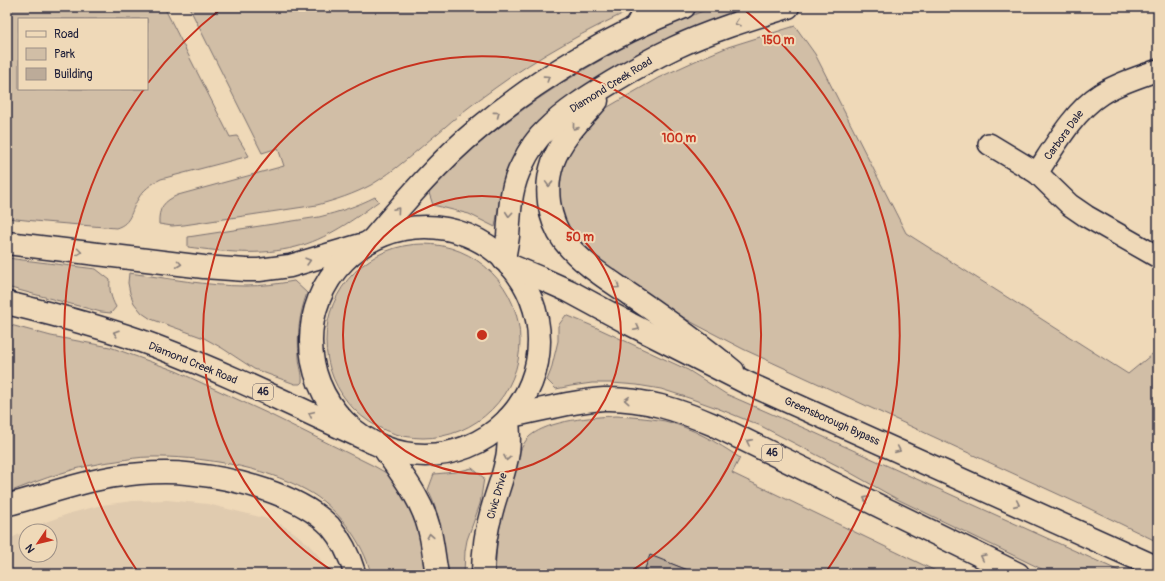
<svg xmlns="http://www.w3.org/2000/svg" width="1165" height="581" font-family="Pangolin,sans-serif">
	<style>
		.built { fill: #e0cbaf; fill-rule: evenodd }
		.green { fill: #d1bea6; stroke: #7a7070; fill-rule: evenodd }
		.building { fill: #bcab99; stroke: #22223b }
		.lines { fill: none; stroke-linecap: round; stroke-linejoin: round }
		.minor-casing { stroke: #22223b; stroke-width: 24 }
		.tertiary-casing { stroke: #22223b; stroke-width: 25 }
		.primary-casing { stroke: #22223b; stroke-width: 25 }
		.trunk-casing { stroke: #22223b; stroke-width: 25 }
		.minor { stroke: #efd9b8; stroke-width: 21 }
		.tertiary { stroke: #efd9b8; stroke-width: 22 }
		.primary { stroke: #efd9b8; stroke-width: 22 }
		.trunk { stroke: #efd9b8; stroke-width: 22 }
		.oneway { stroke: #887e7a }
		.ring { fill: none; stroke: #c8321e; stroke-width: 2 }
		.labels { text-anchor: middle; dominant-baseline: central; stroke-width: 4; stroke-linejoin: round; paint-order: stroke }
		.shield { fill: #efd9b8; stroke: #605960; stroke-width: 1 }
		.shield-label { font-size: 10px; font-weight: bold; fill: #22223b }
		.street-label { font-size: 11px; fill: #22223b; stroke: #efd9b8 }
		.centre { fill: #c8321e; stroke: #efd9b8; stroke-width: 2 }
		.ring-label { font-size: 12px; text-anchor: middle; font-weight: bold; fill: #c8321e; stroke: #efd9b8; stroke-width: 4; stroke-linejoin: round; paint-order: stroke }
	</style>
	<rect width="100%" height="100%" fill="#efd9b8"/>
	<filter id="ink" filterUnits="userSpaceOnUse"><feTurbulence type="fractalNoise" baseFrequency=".025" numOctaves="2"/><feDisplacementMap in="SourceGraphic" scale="8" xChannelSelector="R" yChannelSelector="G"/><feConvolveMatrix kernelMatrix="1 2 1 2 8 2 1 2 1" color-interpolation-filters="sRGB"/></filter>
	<g filter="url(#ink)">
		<path class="built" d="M167 500 208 504 268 519 282 525 295 533 308 544 317 554 325 567 328 574H7V540L43 523 71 513 102 505 133 501ZM26 531H50V555H26Z"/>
		<g class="green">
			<path d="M7 7H164L230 137 237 136 249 156 161 179C151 184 143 190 138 199 130 212 132 223 116 228L44 222 7 218ZM19 19H147V89H19Z"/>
			<path d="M189 7H637C587 30 539 56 495 88 475 102 456 117 438 133 416 151 395 171 371 185 354 194 336 200 317 205L184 225 172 226 159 224C158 208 164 201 178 195L284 166 278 148 262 153Z"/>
			<path d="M713 7H759L697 28 508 169 502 187 495 227 469 214 433 205 429 193C450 168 474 147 500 127 565 76 637 37 713 7Z"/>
			<path d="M795 26 815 54 906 233 1128 374 1156 351 1158 347V542L1086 507 743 349 695 324 654 301 584 250 567 227 561 214 557 189 567 151 594 118 608 107 658 78 704 57 728 47Z"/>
			<path d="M375 197 379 201C355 219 325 240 296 247 261 256 224 252 188 247V237L319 217C339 212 357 206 375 197Z"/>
			<circle cx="423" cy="341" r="97"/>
			<path d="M7 258 96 269 110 280C109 290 111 298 116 307L111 313 101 312 7 287Z"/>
			<path d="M129 273C168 278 207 286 245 286 262 286 278 284 294 281L307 293C299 315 297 334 299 357 299 365 303 374 302 382L300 384H295L254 369 222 348 204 338 151 319 142 313 134 303 130 293 128 283Z"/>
			<path d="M566 315 595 327 688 370 726 394 813 432 1126 574H1052L897 499 842 468 761 426 717 408 689 398 661 389 637 385 612 383H592L571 386 556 389 547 380 551 370 558 341V326Z"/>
			<path d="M7 324 51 336 110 347 176 371 269 414 374 466 388 474 396 482 413 513 420 535 427 574H371C363 541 336 506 306 490 262 466 200 456 150 457 139 457 128 459 117 461 79 465 42 479 7 493Z"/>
			<path d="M616 416C632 417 649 418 665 421 692 428 717 442 740 458L732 473 942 574H699L650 556 643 574H495C496 562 496 549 498 537 502 515 514 449 530 436 550 420 592 417 616 416Z"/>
			<path d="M472 468 484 478 480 504 467 540 465 551 464 574H448C444 545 441 516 428 490L434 474 456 472Z"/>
		</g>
		<path class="building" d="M650 555 695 573V574H643Z"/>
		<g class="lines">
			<defs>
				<g id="minor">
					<path d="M634 29 646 7"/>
					<path d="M989 144 1037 173 1070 205 1086 216 1158 257"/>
					<path d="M1037 173C1054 147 1074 111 1101 94 1118 83 1139 77 1158 70"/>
					<path d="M7 505C42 496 76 483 112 477 138 473 165 471 191 474 234 478 298 494 330 526 342 540 350 557 355 574"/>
				</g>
				<g id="tertiary">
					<path d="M383 447C400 473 421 497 429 528 433 543 434 559 437 574"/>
					<path d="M483 574C483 553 486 530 492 510 496 494 503 478 506 462 510 448 509 433 508 419"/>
				</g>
				<g id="primary">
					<path d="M597 101C581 119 561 139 553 162 544 188 548 219 564 241 582 264 609 280 632 296 667 320 701 344 733 371"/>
					<path d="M372 240C406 200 439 161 479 128 539 78 611 35 684 7"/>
					<path d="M7 243 204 267 246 270H259L290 266 361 245"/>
					<path d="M504 260C505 252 507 244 508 236 510 211 510 187 522 165 528 152 536 139 546 130 565 111 589 96 612 82 632 70 653 58 674 48 710 31 749 19 788 7"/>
					<path d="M7 303C57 315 107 328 155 346 229 374 300 409 372 442"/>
				</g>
				<g id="trunk">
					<circle cx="425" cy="341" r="114"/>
					<path d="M509 265 540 278 569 291 630 324 747 383 1158 568"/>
					<path d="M511 416C541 410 573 401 604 399 643 398 679 410 714 425L1018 574"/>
				</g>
			</defs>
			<use href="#minor" class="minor-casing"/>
			<use href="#tertiary" class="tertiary-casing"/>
			<use href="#primary" class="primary-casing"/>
			<use href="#trunk" class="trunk-casing"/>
			<use href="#minor" class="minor"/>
			<use href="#tertiary" class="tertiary"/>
			<use href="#primary" class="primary"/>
			<use href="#trunk" class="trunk"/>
		</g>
		<defs><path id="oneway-chevron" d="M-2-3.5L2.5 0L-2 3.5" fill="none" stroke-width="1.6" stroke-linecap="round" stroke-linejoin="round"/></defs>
		<g class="oneway">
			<use href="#oneway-chevron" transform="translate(737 23) rotate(161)"/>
			<use href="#oneway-chevron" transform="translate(547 78) rotate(-33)"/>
			<use href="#oneway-chevron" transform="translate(497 114) rotate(-37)"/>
			<use href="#oneway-chevron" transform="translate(575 127) rotate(129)"/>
			<use href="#oneway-chevron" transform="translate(549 184) rotate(92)"/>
			<use href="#oneway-chevron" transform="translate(397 210) rotate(-49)"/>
			<use href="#oneway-chevron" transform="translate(509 214) rotate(95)"/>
			<use href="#oneway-chevron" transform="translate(79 252) rotate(7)"/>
			<use href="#oneway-chevron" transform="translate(308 261) rotate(-16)"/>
			<use href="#oneway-chevron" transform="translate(179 264) rotate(7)"/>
			<use href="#oneway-chevron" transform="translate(617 286) rotate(35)"/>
			<use href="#oneway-chevron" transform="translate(637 328) rotate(27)"/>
			<use href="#oneway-chevron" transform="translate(116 333) rotate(-162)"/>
			<use href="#oneway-chevron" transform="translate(627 400) rotate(-176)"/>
			<use href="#oneway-chevron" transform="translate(311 414) rotate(-155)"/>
			<use href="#oneway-chevron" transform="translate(749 442) rotate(-154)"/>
			<use href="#oneway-chevron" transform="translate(898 450) rotate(24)"/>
			<use href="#oneway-chevron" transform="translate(507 458) rotate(100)"/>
			<use href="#oneway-chevron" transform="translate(866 499) rotate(-154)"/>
			<use href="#oneway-chevron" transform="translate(1017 504) rotate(24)"/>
			<use href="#oneway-chevron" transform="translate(430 536) rotate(-100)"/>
			<use href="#oneway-chevron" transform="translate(983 557) rotate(-154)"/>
		</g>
	</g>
	<g class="ring">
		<circle cx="482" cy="335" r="139"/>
		<path d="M336 573A279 279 0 1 1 628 573"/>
		<path d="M138 572A418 418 0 0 1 144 89M148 83A418 418 0 0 1 222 8M742 8A418 418 0 0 1 826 572"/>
	</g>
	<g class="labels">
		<g class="shield">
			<rect x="253" y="384" width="20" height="16" rx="3"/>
			<rect x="762" y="445" width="20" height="16" rx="3"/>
		</g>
		<g class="shield-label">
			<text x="263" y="392">46</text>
			<text x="772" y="453">46</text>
		</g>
		<g class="street-label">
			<text transform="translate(611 85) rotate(-32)">Diamond Creek Road</text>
			<text transform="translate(1064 135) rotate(-54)">Carbora Dale</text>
			<text transform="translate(193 363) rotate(22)">Diamond Creek Road</text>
			<text transform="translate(832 421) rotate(24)">Greensborough Bypass</text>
			<text transform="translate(497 496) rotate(-74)">Civic Drive</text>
		</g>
	</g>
	<circle cx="482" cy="335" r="6" class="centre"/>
	<g class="ring-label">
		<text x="778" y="44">150 m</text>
		<text x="679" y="142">100 m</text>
		<text x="580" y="241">50 m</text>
	</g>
	<rect width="1165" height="581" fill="none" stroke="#efd9b8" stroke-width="24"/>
	<rect x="12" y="12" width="1141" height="557" fill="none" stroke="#22223b" stroke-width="1.5" filter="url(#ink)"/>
	<rect x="18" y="18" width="130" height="72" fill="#efd9b8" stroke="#9d9086"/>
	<rect x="26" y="31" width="20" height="6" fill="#efd9b8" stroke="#9d9086"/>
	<text x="54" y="38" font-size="12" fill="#22223b">Road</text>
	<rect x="26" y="48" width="20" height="12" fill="#d1bea6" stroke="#9d9086"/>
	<text x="54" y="58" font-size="12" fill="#22223b">Park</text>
	<rect x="26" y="68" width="20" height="12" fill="#bcab99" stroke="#9d9086"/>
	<text x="54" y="78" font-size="12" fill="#22223b">Building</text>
	<g transform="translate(38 543) rotate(235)"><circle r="19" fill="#efd9b8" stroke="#9d9086"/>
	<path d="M0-3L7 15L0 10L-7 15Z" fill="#c8321e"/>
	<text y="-6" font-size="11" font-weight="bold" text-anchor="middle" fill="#22223b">N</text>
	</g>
</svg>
